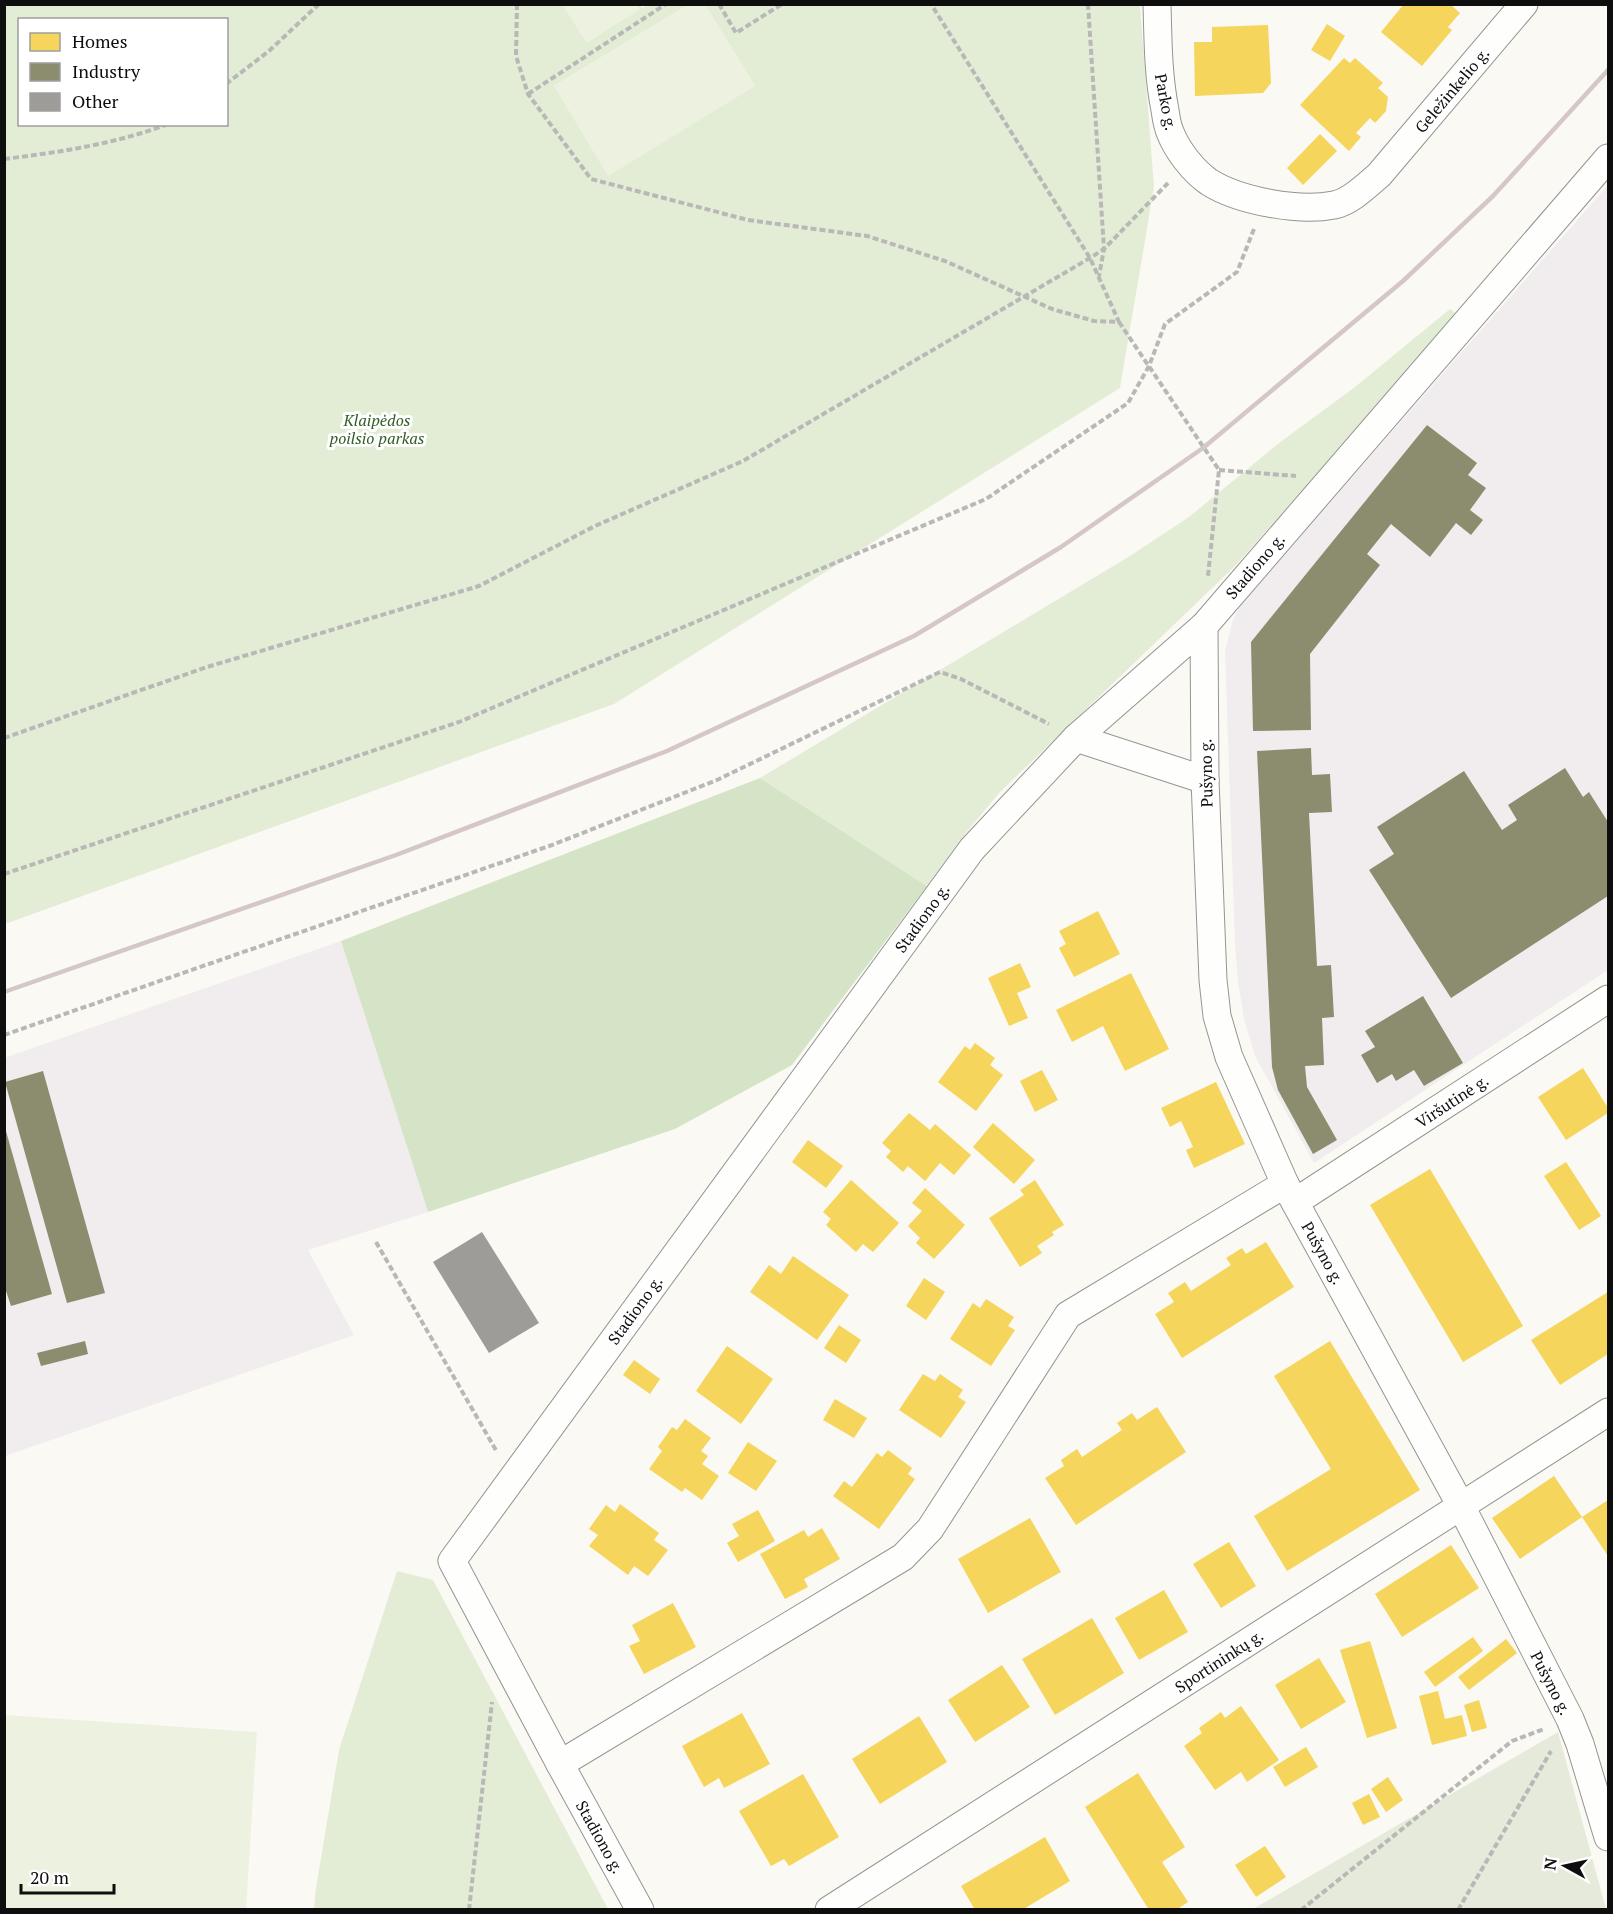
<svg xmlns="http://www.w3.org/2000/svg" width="1613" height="1914" font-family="'PT Serif',serif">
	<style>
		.industrial { fill: #f1edef }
		.green { fill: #e3edd6; fill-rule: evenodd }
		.forest { fill: #d5e4c6 }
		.cemetery { fill: #e6eada }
		.pitch { fill: #edf2e0 }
		.homes { fill: #f6d55c }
		.industry { fill: #8c8c6e }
		.building { fill: #9e9c99 }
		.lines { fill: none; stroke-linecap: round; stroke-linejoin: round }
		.street-casing { stroke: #949492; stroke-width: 29 }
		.path { stroke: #b8b8b7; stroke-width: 4; stroke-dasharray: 6 3; stroke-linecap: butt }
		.street { stroke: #fefefd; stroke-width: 27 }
		.rail { stroke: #d5c7c7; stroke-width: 4.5 }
		.labels { text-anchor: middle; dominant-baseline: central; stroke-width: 6; stroke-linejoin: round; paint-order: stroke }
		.street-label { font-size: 16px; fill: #0e0e0e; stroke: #fff }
		.park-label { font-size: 16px; font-style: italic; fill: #325d27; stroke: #fff }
	</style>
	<rect width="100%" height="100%" fill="#faf9f4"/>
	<g class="industrial">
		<path d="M1608 185V970L1314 1163 1255 1056 1244 1019 1238 982 1235 945 1225 651 1233 620 1242 603Z"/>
		<path d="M341 941 428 1212 308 1250 354 1335 5 1456 4 1058Z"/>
	</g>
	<g class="green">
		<path d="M5 5H563L587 42 639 9 636 5H640L642 8 647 5H688L554 86H755L705 5H1140L1154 187 1120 388 614 704 5 924ZM20 20H226V124H20Z"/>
		<path d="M1450 309 1458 315 1235 566 1000 792 965 834 927 886 760 778 1130 556 1189 517 1279 443 1355 387Z"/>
		<path d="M397 1571 433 1580 608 1909H314L316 1888 339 1750Z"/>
	</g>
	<path class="forest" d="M760 778 927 886 792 1065 675 1129 428 1212 341 941Z"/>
	<path class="cemetery" d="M1558 1732 1606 1909H1253Z"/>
	<g class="pitch">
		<path d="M563 5H636L639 10 586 42Z"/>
		<path d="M688 5H705L755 86 608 176 554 86Z"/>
		<path d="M4 1715 257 1732 246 1909H5Z"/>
	</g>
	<g class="homes">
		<path d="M1404 4H1450L1460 13 1448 27 1452 30 1422 66 1381 32Z"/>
		<path d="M1327 24 1345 36 1330 61 1311 50Z"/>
		<path d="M1268 25 1271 83 1263 93 1195 96 1194 42H1212V27Z"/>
		<path d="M1344 58 1350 63 1355 58 1383 83 1378 88 1388 97 1386 111 1375 123 1370 118 1356 133 1361 137 1349 151 1300 105Z"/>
		<path d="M1320 134 1337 151 1303 185 1287 168Z"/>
		<path d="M1098 911 1120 954 1074 977 1059 948 1066 944 1059 931Z"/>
		<path d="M1020 963 1031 987 1017 993 1028 1018 1009 1026 988 978Z"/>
		<path d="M1131 973 1169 1049 1125 1071 1103 1026 1072 1042 1056 1010Z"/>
		<path d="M975 1043 995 1058 990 1065 1003 1075 976 1111 938 1082 965 1046 970 1050Z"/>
		<path d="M1583 1068 1608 1108V1113L1566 1140 1538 1097Z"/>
		<path d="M1042 1070 1058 1100 1035 1112 1020 1081Z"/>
		<path d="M1216 1082 1245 1144 1194 1168 1186 1150 1193 1147 1181 1121 1170 1127 1161 1108Z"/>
		<path d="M909 1113 930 1130 935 1124 971 1155 954 1175 940 1163 925 1181 908 1166 903 1172 886 1157 891 1151 882 1143Z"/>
		<path d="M993 1123 1035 1160 1014 1184 973 1147Z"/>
		<path d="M808 1140 843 1166 826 1188 792 1162Z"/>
		<path d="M1566 1162 1601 1216 1579 1230 1544 1176Z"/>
		<path d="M1430 1169 1523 1326 1463 1362 1370 1205Z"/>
		<path d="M851 1180 899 1223 873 1252 863 1244 856 1252 826 1225 831 1219 823 1212Z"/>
		<path d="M1035 1180 1064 1225 1052 1232 1054 1235 1037 1246 1042 1253 1020 1267 989 1218 1024 1195 1020 1190Z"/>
		<path d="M925 1188 965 1225 934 1259 916 1243 920 1238 908 1226 922 1211 912 1203Z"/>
		<path d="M1266 1242 1294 1287 1182 1358 1155 1314 1174 1302 1168 1293 1185 1282 1191 1291 1231 1265 1226 1258 1242 1248 1246 1254Z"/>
		<path d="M793 1256 849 1295 817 1340 750 1292 769 1265 781 1274Z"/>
		<path d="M924 1278 945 1292 926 1320 906 1306Z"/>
		<path d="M1608 1292V1354L1560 1385 1531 1340Z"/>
		<path d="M986 1299 1014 1317 1008 1326 1015 1330 991 1366 950 1339 973 1303 980 1308Z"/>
		<path d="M839 1325 861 1340 846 1363 824 1348Z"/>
		<path d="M1330 1341 1420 1490 1287 1571 1254 1516 1331 1469 1274 1376Z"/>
		<path d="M727 1346 773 1379 741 1424 696 1391Z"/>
		<path d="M634 1360 660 1379 650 1394 623 1375Z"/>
		<path d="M923 1374 935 1381 940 1374 963 1390 958 1397 966 1402 941 1438 899 1410Z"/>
		<path d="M835 1399 867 1418 854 1438 823 1420Z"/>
		<path d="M1157 1407 1186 1452 1076 1525 1045 1478 1064 1466 1061 1460 1077 1449 1082 1457 1122 1430 1117 1423 1132 1413 1137 1420Z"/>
		<path d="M685 1419 711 1438 701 1451 708 1456 702 1464 719 1476 702 1500 685 1488 682 1492 649 1469 662 1451 658 1447 672 1427 677 1430Z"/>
		<path d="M748 1442 777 1461 756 1491 728 1473Z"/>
		<path d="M888 1450 912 1468 908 1474 915 1479 879 1529 833 1496 844 1481 852 1487 877 1453 882 1457Z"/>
		<path d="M1554 1476 1582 1517 1608 1500V1556L1582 1517 1520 1559 1492 1518Z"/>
		<path d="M620 1504 659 1533 654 1540 668 1550 648 1576 634 1566 628 1575 589 1546 598 1535 589 1529 606 1505 615 1512Z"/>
		<path d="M758 1510 775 1541 738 1562 727 1543 739 1536 732 1524Z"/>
		<path d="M1030 1518 1061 1572 988 1613 958 1559Z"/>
		<path d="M822 1528 840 1559 804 1579 808 1587 785 1599 760 1554 804 1530 808 1537Z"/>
		<path d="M1229 1542 1256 1586 1221 1608 1193 1564Z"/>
		<path d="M1451 1545 1479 1588 1402 1637 1375 1594Z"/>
		<path d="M1164 1590 1188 1632 1139 1660 1115 1618Z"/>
		<path d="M673 1603 696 1647 644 1674 629 1646 640 1641 632 1625Z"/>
		<path d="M1092 1618 1124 1673 1055 1715 1022 1659Z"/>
		<path d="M1473 1637 1483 1651 1435 1687 1424 1672Z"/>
		<path d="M1506 1639 1517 1653 1469 1690 1458 1677Z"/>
		<path d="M1370 1641 1397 1728 1367 1738 1340 1650Z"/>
		<path d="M1319 1658 1346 1702 1301 1729 1275 1685Z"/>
		<path d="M1002 1665 1030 1707 975 1742 948 1700Z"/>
		<path d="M1438 1691 1445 1719 1462 1715 1467 1736 1432 1745 1419 1696Z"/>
		<path d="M1479 1700 1487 1728 1472 1732 1464 1705Z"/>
		<path d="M1241 1706 1279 1760 1247 1782 1241 1772 1215 1790 1184 1746 1202 1733 1199 1728 1221 1712 1225 1718Z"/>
		<path d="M742 1713 770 1764 724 1788 719 1778 704 1787 682 1746Z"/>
		<path d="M919 1716 947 1762 880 1804 852 1759Z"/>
		<path d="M1306 1747 1318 1767 1285 1787 1273 1767Z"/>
		<path d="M1138 1773 1185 1847 1162 1862 1188 1902 1176 1910H1149L1085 1807Z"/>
		<path d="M803 1774 839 1837 789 1866 784 1859 771 1866 739 1811Z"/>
		<path d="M1388 1777 1403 1800 1386 1812 1371 1789Z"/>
		<path d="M1369 1794 1380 1817 1363 1825 1352 1803Z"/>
		<path d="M1045 1837 1070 1881 1022 1910H975L961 1886Z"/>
		<path d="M1265 1846 1286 1877 1256 1897 1235 1865Z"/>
	</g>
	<g class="industry">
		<path d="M1427 425 1477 463 1468 475 1486 488 1470 510 1483 520 1471 535 1456 523 1430 557 1391 524 1367 554 1380 565 1310 654 1311 730 1253 731 1251 642Z"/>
		<path d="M1311 748 1312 775 1330 774 1332 812 1309 813 1317 966 1331 965 1334 1017 1322 1018 1324 1065 1305 1066 1307 1087 1337 1140 1313 1154 1278 1090 1272 1067 1257 751Z"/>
		<path d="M1565 768 1583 797 1589 792 1608 822V896L1451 998 1369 870 1394 854 1377 827 1464 771 1502 830 1517 820 1508 805Z"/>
		<path d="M1423 996 1463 1063 1424 1086 1414 1070 1396 1081 1392 1074 1377 1083 1361 1055 1375 1047 1365 1031Z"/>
		<path d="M43 1071 105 1293 67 1303 5 1082Z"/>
		<path d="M4 1124 52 1294 11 1306 4 1285Z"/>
		<path d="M85 1341 88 1354 41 1366 37 1353Z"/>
	</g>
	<path class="building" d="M482 1232 539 1323 489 1353 433 1262Z"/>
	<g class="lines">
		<defs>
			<g id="street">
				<path d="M1157 4C1158 40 1158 75 1165 110 1166 117 1167 125 1170 132 1177 150 1193 171 1209 182 1239 201 1299 212 1334 205 1350 202 1366 186 1379 175L1524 4"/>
				<path d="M1204 626 1205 780 1213 980 1217 1016 1229 1057 1285 1184 1461 1506 1570 1719 1580 1744 1608 1837"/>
				<path d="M1076 738 1205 780"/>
				<path d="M1295 1202 1608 999"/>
				<path d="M560 1764 903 1557 930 1529 1068 1315 1285 1184"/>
				<path d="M640 1910 560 1764 452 1561 972 849 1076 738 1204 626 1608 158"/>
				<path d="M829 1910 1608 1412"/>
			</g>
		</defs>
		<use href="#street" class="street-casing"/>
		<g class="path">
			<path d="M517 4 516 56 528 94 591 179 748 220 867 236 945 261 1052 309 1094 321 1119 322 1090 258 931 4"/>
			<path d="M719 4 736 33 782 4"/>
			<path d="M1088 4 1104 249 1099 276"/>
			<path d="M226 84 269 51 319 4"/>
			<path d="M528 94 666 4"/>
			<path d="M4 159C61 152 115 144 168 124"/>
			<path d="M1119 322 1219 470 1208 576"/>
			<path d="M1219 470 1296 476"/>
			<path d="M4 738 207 667 479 586 595 526 743 461 1090 258 1104 249 1168 183"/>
			<path d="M4 874 459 722 986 499 1128 403 1149 366 1165 324 1237 272 1254 229"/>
			<path d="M4 1035 552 845 717 780 940 672 961 679 1049 724"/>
			<path d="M376 1242 497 1452"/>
			<path d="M469 1910 492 1702"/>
			<path d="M1301 1910 1512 1741 1544 1729"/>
			<path d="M1458 1910 1551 1751"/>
		</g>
		<use href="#street" class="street"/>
		<path class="rail" d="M4 992 396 855 667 751 914 636 1061 547 1203 448 1403 281 1493 196 1608 70"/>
	</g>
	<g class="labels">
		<g class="street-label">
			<text transform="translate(1452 90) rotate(-50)">Geležinkelio g.</text>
			<text transform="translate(1166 102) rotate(79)">Parko g.</text>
			<text transform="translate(1255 566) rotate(-49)">Stadiono g.</text>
			<text transform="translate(1206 773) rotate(-91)">Pušyno g.</text>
			<text transform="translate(922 918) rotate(-54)">Stadiono g.</text>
			<text transform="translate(1452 1101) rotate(-33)">Viršutinė g.</text>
			<text transform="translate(1323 1253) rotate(61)">Pušyno g.</text>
			<text transform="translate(635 1310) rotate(-54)">Stadiono g.</text>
			<text transform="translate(1219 1661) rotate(-33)">Sportininkų g.</text>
			<text transform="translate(1551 1683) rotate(63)">Pušyno g.</text>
			<text transform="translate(600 1837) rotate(61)">Stadiono g.</text>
		</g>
		<g class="park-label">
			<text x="377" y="420">Klaipėdos<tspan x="377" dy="18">poilsio parkas</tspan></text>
		</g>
	</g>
	<rect width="1613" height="1914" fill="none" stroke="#0e0e0e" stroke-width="12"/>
	<rect x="18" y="18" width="210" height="108" fill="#ffffff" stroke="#9f9f9f" stroke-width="1.5"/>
	<rect x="30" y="33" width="30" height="18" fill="#f6d55c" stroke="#9f9f9f" stroke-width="1.5"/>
	<text x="72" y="48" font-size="18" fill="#0e0e0e">Homes</text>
	<rect x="30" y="63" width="30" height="18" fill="#8c8c6e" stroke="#9f9f9f" stroke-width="1.5"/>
	<text x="72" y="78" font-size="18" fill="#0e0e0e">Industry</text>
	<rect x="30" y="93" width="30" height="18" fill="#9e9c99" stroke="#9f9f9f" stroke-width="1.5"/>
	<text x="72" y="108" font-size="18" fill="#0e0e0e">Other</text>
	<g transform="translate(1565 1866) rotate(278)" stroke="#ffffff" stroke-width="4.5" paint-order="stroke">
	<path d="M0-4.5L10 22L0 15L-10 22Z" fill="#0e0e0e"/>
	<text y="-9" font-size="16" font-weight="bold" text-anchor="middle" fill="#0e0e0e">N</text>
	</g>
	<path d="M21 1884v9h93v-9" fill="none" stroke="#0e0e0e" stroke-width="3"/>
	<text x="30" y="1884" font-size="18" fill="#0e0e0e" stroke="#ffffff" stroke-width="4.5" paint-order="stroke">20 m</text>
</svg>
